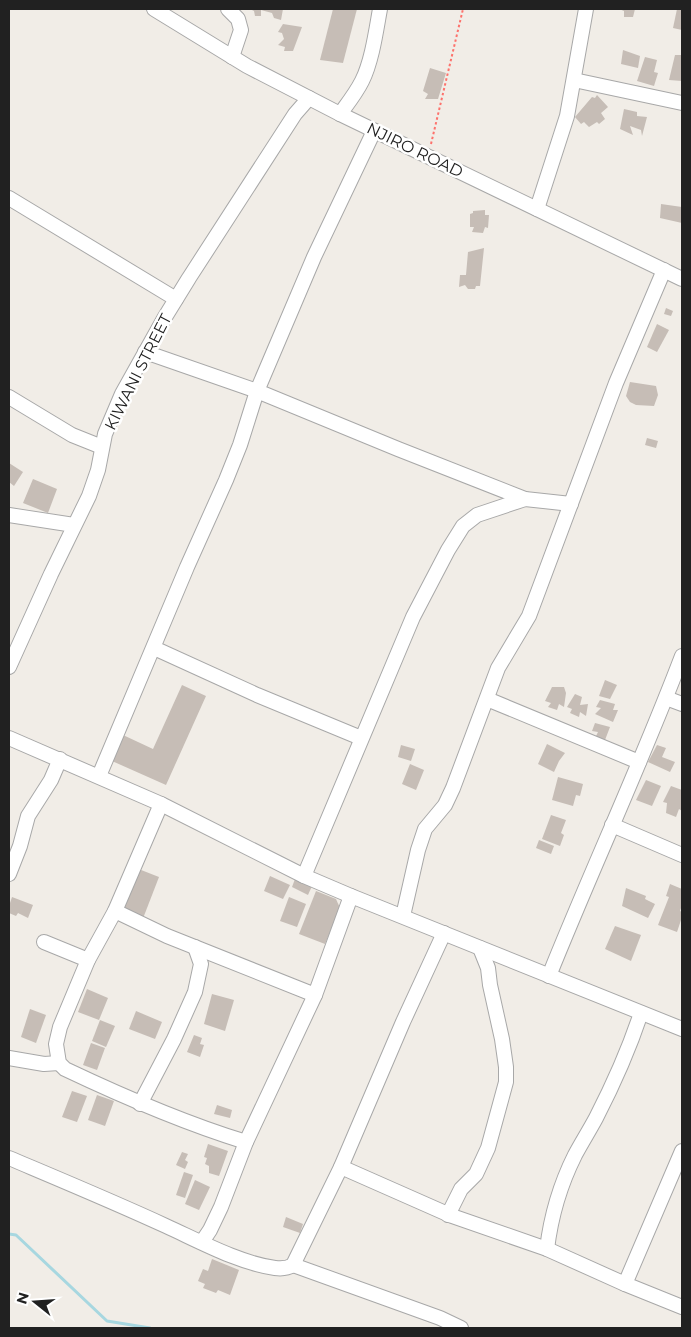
<svg xmlns="http://www.w3.org/2000/svg" width="691" height="1337" font-family="Montserrat,sans-serif">
	<style>
		.lines { fill: none; stroke-linecap: round; stroke-linejoin: round }
		.stream { stroke: #a7d7e0; stroke-width: 3 }
		.building { fill: #c6bdb6 }
		.minor-casing { stroke: #a8a8a8; stroke-width: 16 }
		.path { stroke: #fd726c; stroke-width: 2; stroke-dasharray: 2.5 2.5; stroke-linecap: butt }
		.minor { stroke: #fff; stroke-width: 14 }
		.labels { text-anchor: middle; dominant-baseline: central; stroke-width: 5; stroke-linejoin: round; paint-order: stroke }
		.street-label { font-size: 16px; fill: #212121; stroke: #fff }
	</style>
	<rect width="100%" height="100%" fill="#f1ede7"/>
	<g class="lines">
		<path class="stream" d="M9 1234 16 1235 107 1321 150 1328"/>
	</g>
	<g class="building">
		<path d="M250 9H283L281 20 274 18 272 13 261 10V16H255L254 11Z"/>
		<path d="M333 9H357L343 63 320 60Z"/>
		<path d="M619 9H635L633 17H624V11Z"/>
		<path d="M677 9H682V30L673 28Z"/>
		<path d="M283 24 302 27 293 51H284L285 47 278 45 284 39 282 33 278 32Z"/>
		<path d="M623 50 640 56 638 68 621 64Z"/>
		<path d="M675 55H682V81L669 80Z"/>
		<path d="M645 57 657 60 654 72 658 73 654 86 637 81Z"/>
		<path d="M430 68 446 73 438 99H425L428 94 423 91Z"/>
		<path d="M597 95 608 107 601 113 605 119 599 124 597 122 589 127 584 122 581 124 575 117 592 97 595 98Z"/>
		<path d="M624 109 637 112V116L647 117 642 136 641 130 630 126 633 135 620 129Z"/>
		<path d="M661 204 682 207V223L660 218Z"/>
		<path d="M485 210V215H489L488 228 485 227 483 233 472 232 474 227H470V214L473 213V211Z"/>
		<path d="M484 248 480 286H476L475 289H468L465 285 459 287 460 275H466L468 252Z"/>
		<path d="M666 308 673 311 671 316 664 314Z"/>
		<path d="M657 324 669 330 657 352 647 347Z"/>
		<path d="M630 382 656 386 658 395 654 406 636 405 630 402 626 396Z"/>
		<path d="M647 438 658 441 656 448 645 445Z"/>
		<path d="M9 463 23 472 14 486 9 482Z"/>
		<path d="M33 479 57 489 48 513 23 503Z"/>
		<path d="M605 680 617 685 610 699 599 696Z"/>
		<path d="M182 685 206 696 166 785 112 761 123 735 153 749Z"/>
		<path d="M552 687H564L566 693 564 707 559 704 557 710 548 707 551 703 545 701Z"/>
		<path d="M575 694 582 697 580 705 588 704 586 716 580 712 579 717 570 713 572 709 567 707Z"/>
		<path d="M600 700 615 704 613 710H618L613 722 595 714 601 708 596 707Z"/>
		<path d="M595 723 610 727 605 740 595 738 598 732 592 731Z"/>
		<path d="M547 744 565 753 559 761 554 772 538 764Z"/>
		<path d="M401 745 415 749 411 761 398 757Z"/>
		<path d="M657 745 666 748 662 757 675 762 670 772 648 762Z"/>
		<path d="M410 764 424 770 416 790 402 784Z"/>
		<path d="M558 777 583 784 580 796 576 795 573 806 552 800Z"/>
		<path d="M646 780 661 786 652 806 636 800Z"/>
		<path d="M671 786 682 790V811L679 809 676 817 666 813 667 803 663 802Z"/>
		<path d="M551 815 566 820 561 833 564 835 560 846 542 839Z"/>
		<path d="M539 840 554 846 551 854 536 848Z"/>
		<path d="M136 868 159 877 142 921 119 912Z"/>
		<path d="M270 876 290 885 283 899 264 891Z"/>
		<path d="M295 879 312 886 308 895 292 887Z"/>
		<path d="M670 884 682 889V905L680 911 682 912V917L677 932 658 925 669 897 666 896Z"/>
		<path d="M626 888 646 896 645 899 655 904 648 918 622 906Z"/>
		<path d="M316 891 336 899 340 908 325 944 299 934Z"/>
		<path d="M12 897 33 905 28 918 18 913 16 916 9 913V906Z"/>
		<path d="M289 897 306 904 297 927 280 921Z"/>
		<path d="M615 926 641 935 631 961 605 949Z"/>
		<path d="M87 989 108 998 99 1020 78 1012Z"/>
		<path d="M212 994 234 1000 225 1031 204 1024Z"/>
		<path d="M30 1009 46 1015 36 1043 21 1037Z"/>
		<path d="M136 1011 162 1022 155 1039 129 1029Z"/>
		<path d="M100 1020 115 1026 106 1047 92 1041Z"/>
		<path d="M194 1035 202 1038 200 1044 204 1045 200 1057 187 1052Z"/>
		<path d="M91 1043 105 1048 97 1070 83 1065Z"/>
		<path d="M72 1091 87 1096 77 1122 62 1117Z"/>
		<path d="M97 1095 114 1101 105 1126 88 1120Z"/>
		<path d="M217 1105 232 1110 230 1118 214 1114Z"/>
		<path d="M208 1144 228 1151 219 1176 209 1173V1166L205 1164 207 1158 204 1157Z"/>
		<path d="M182 1152 188 1154 185 1160 188 1162 185 1169 176 1165Z"/>
		<path d="M184 1172 193 1175 185 1198 176 1195Z"/>
		<path d="M195 1180 210 1187 199 1210 185 1204Z"/>
		<path d="M286 1217 303 1224 300 1233 283 1227Z"/>
		<path d="M212 1259 239 1270 230 1295 218 1290 216 1293 203 1288 205 1284 198 1281 203 1269 208 1271Z"/>
	</g>
	<g class="lines">
		<defs>
			<g id="minor">
				<path d="M154 9 247 66 340 114 682 279"/>
				<path d="M228 9 238 19 241 30 232 57"/>
				<path d="M574 80 682 103"/>
				<path d="M340 114C348 103 356 93 362 81 372 61 376 31 380 9"/>
				<path d="M9 198 176 299"/>
				<path d="M537 209 567 116 586 9"/>
				<path d="M145 352 257 391 398 449 525 499 571 504"/>
				<path d="M9 397 72 435 102 447"/>
				<path d="M9 515 74 525"/>
				<path d="M154 648 257 695 361 738"/>
				<path d="M9 667 51 574 89 496 98 470 105 434 122 394 165 317 189 278 295 114 309 98"/>
				<path d="M666 698 682 704"/>
				<path d="M487 699 639 762"/>
				<path d="M9 738 161 804 304 876 351 896 682 1029"/>
				<path d="M99 776 187 567 226 480 240 445 257 391 314 257 374 131"/>
				<path d="M161 804 115 911 88 960 60 1027 56 1044 59 1063 65 1069C124 1097 184 1123 246 1142"/>
				<path d="M612 825 682 855"/>
				<path d="M9 874 20 846 28 816 51 780 60 759"/>
				<path d="M304 876 413 617 448 550 463 526 477 515 525 499"/>
				<path d="M115 911 167 936 315 995"/>
				<path d="M403 916 418 850 425 829 445 805 453 788 498 668 529 616 616 383 664 270"/>
				<path d="M44 942 88 960"/>
				<path d="M549 976C592 869 641 764 682 656"/>
				<path d="M9 1058 44 1064 59 1063"/>
				<path d="M140 1104 174 1039 195 992 201 964 195 947"/>
				<path d="M9 1158C61 1180 114 1202 166 1226 199 1241 239 1263 275 1268 282 1269 288 1268 293 1265L341 1167 403 1022 444 933"/>
				<path d="M341 1167 452 1216 547 1249 625 1284 682 1307"/>
				<path d="M448 1215 461 1189 476 1174 488 1148 506 1082V1067L502 1039 490 985 488 968 480 948"/>
				<path d="M202 1242 210 1230 221 1207 246 1142 315 995 351 896"/>
				<path d="M547 1249C551 1216 560 1185 575 1155 582 1142 589 1131 596 1118 613 1085 629 1049 641 1013"/>
				<path d="M293 1265 440 1318 461 1328"/>
				<path d="M625 1284 682 1151"/>
			</g>
		</defs>
		<use href="#minor" class="minor-casing"/>
		<path class="path" d="M431 144 463 9"/>
		<use href="#minor" class="minor"/>
	</g>
	<g class="labels">
		<g class="street-label">
			<text transform="translate(415 150) rotate(26)">NJIRO ROAD</text>
			<text transform="translate(138 372) rotate(-63)">KIWANI STREET</text>
		</g>
	</g>
	<rect width="691" height="1337" fill="none" stroke="#212121" stroke-width="20"/>
	<g transform="translate(35 1302) rotate(287)" stroke="#ffffff" stroke-width="4" paint-order="stroke">
	<path d="M0-4L9 19L0 12L-9 19Z" fill="#212121"/>
	<text y="-8" font-size="14" font-weight="bold" text-anchor="middle" fill="#212121">N</text>
	</g>
</svg>
